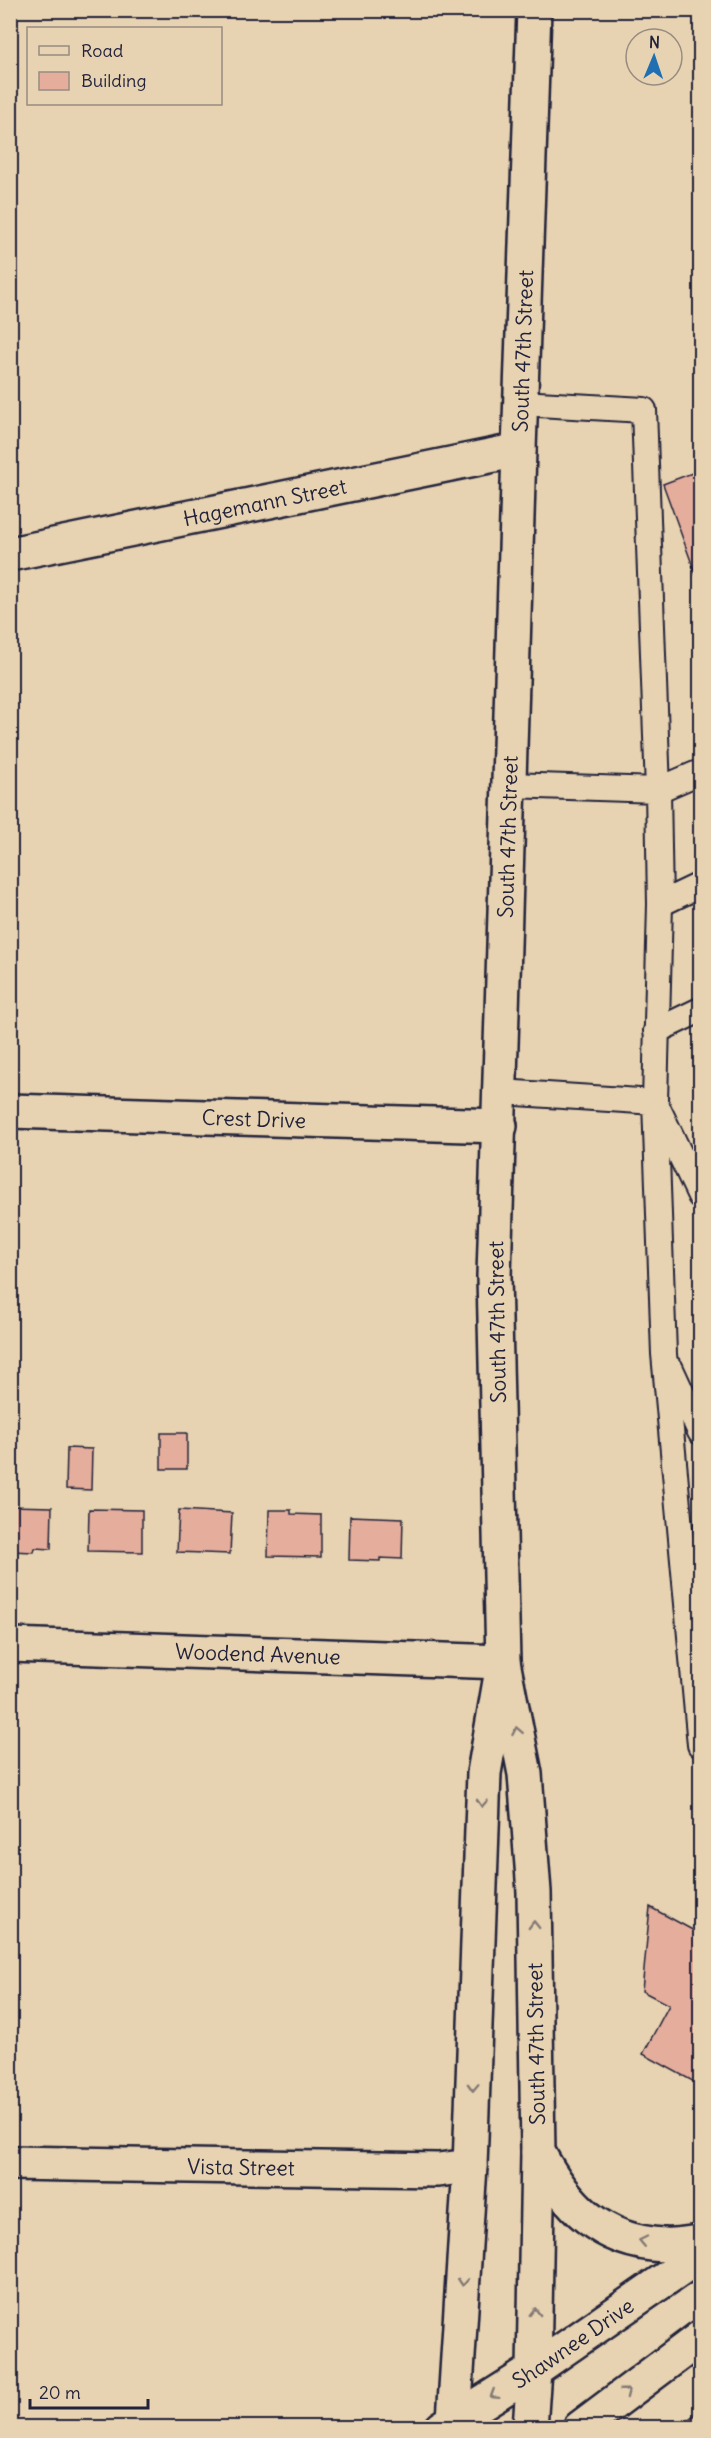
<svg xmlns="http://www.w3.org/2000/svg" width="711" height="2438" font-family="Delius,sans-serif">
	<style>
		.building { fill: #e5ad9b; stroke: #22223b; stroke-width: 1.5 }
		.lines { fill: none; stroke-linecap: round; stroke-linejoin: round }
		.service-casing { stroke: #22223b; stroke-width: 28 }
		.minor-casing { stroke: #22223b; stroke-width: 38 }
		.tertiary-casing { stroke: #22223b; stroke-width: 38 }
		.secondary-casing { stroke: #22223b; stroke-width: 38 }
		.service { stroke: #e7d3b1; stroke-width: 24 }
		.minor { stroke: #e7d3b1; stroke-width: 33 }
		.tertiary { stroke: #e7d3b1; stroke-width: 33 }
		.secondary { stroke: #e7d3b1; stroke-width: 33 }
		.oneway { stroke: #847a76 }
		.labels { text-anchor: middle; dominant-baseline: central; stroke-width: 4.5; stroke-linejoin: round; paint-order: stroke }
		.street-label { font-size: 21px; fill: #22223b; stroke: #e7d3b1 }
	</style>
	<rect width="100%" height="100%" fill="#e7d3b1"/>
	<filter id="ink" filterUnits="userSpaceOnUse"><feTurbulence type="fractalNoise" baseFrequency=".0167" numOctaves="2"/><feDisplacementMap in="SourceGraphic" scale="12" xChannelSelector="R" yChannelSelector="G"/><feConvolveMatrix kernelMatrix="1 2 1 2 8 2 1 2 1" color-interpolation-filters="sRGB"/></filter>
	<g filter="url(#ink)">
		<g class="building">
			<path d="M700 470V586L663 484Z"/>
			<rect x="161" y="1433" width="26" height="36"/>
			<path d="M67 1448 92 1449 91 1490 66 1489Z"/>
			<path d="M10 1506 52 1507 51 1549 35 1548 34 1552 10 1551Z"/>
			<path d="M89 1509 142 1510V1552L88 1551Z"/>
			<path d="M179 1510 232 1513 230 1554 177 1552Z"/>
			<path d="M269 1510H291V1514L321 1515V1557L268 1556Z"/>
			<path d="M350 1516 403 1518 402 1559 380 1558V1561L349 1560Z"/>
			<path d="M650 1907 700 1934V2085L643 2054 669 2005 642 1991Z"/>
		</g>
		<g class="lines">
			<defs>
				<g id="service">
					<path d="M520 403 644 410 658 790 700 772"/>
					<path d="M509 785 658 790 660 904 655 1102 700 1196"/>
					<path d="M660 904 700 885"/>
					<path d="M656 1031 700 1010"/>
					<path d="M500 1092 655 1102 664 1354 700 1745"/>
					<path d="M671 1369 700 1432"/>
					<path d="M699 2428 700 2427"/>
				</g>
				<g id="minor">
					<path id="s1" d="M10 554 519 450"/>
					<path id="s2" d="M10 1111 500 1126"/>
					<path id="s3" d="M10 1645 503 1662"/>
					<path id="s4" d="M10 2163 438 2170 470 2166"/>
				</g>
				<g id="tertiary">
					<path id="s5" d="M534 2370 538 2152 534 1892 525 1774 503 1662 494 1276 519 450 534 10"/>
					<path d="M454 2420 470 2166 484 1773 500 1681"/>
				</g>
				<g id="secondary">
					<path d="M538 2152C566 2205 600 2242 664 2245 676 2246 689 2243 700 2242"/>
					<path id="s6" d="M442 2428 534 2370 700 2255"/>
					<path d="M530 2428 534 2370"/>
					<path d="M580 2428 700 2338"/>
				</g>
			</defs>
			<use href="#service" class="service-casing"/>
			<use href="#minor" class="minor-casing"/>
			<use href="#tertiary" class="tertiary-casing"/>
			<use href="#secondary" class="secondary-casing"/>
			<use href="#service" class="service"/>
			<use href="#minor" class="minor"/>
			<use href="#tertiary" class="tertiary"/>
			<use href="#secondary" class="secondary"/>
		</g>
		<defs><path id="oneway-chevron" d="M-2-3.5L2.5 0L-2 3.5" fill="none" stroke-width="1.6" stroke-linecap="round" stroke-linejoin="round" transform="scale(1.5)"/></defs>
		<g class="oneway">
			<use href="#oneway-chevron" transform="translate(517 1731) rotate(-101)"/>
			<use href="#oneway-chevron" transform="translate(482 1803) rotate(93)"/>
			<use href="#oneway-chevron" transform="translate(534 1925) rotate(-91)"/>
			<use href="#oneway-chevron" transform="translate(473 2087) rotate(92)"/>
			<use href="#oneway-chevron" transform="translate(643 2241) rotate(-168)"/>
			<use href="#oneway-chevron" transform="translate(463 2282) rotate(94)"/>
			<use href="#oneway-chevron" transform="translate(535 2312) rotate(-89)"/>
			<use href="#oneway-chevron" transform="translate(626 2392) rotate(-38)"/>
			<use href="#oneway-chevron" transform="translate(494 2395) rotate(148)"/>
		</g>
	</g>
	<g class="labels">
		<g class="street-label">
			<text stroke="none"><textPath href="#s5" startOffset="2022">South 47th Street</textPath></text>
			<text stroke="none"><textPath href="#s1" startOffset="260">Hagemann Street</textPath></text>
			<text stroke="none"><textPath href="#s5" startOffset="1536">South 47th Street</textPath></text>
			<text stroke="none"><textPath href="#s2" startOffset="244">Crest Drive</textPath></text>
			<text transform="translate(497 1322) rotate(-91)">South 47th Street</text>
			<text stroke="none"><textPath href="#s3" startOffset="248">Woodend Avenue</textPath></text>
			<text transform="translate(536 2044) rotate(-91)">South 47th Street</text>
			<text stroke="none"><textPath href="#s4" startOffset="231">Vista Street</textPath></text>
			<text stroke="none"><textPath href="#s6" startOffset="156">Shawnee Drive</textPath></text>
		</g>
	</g>
	<rect width="711" height="2438" fill="none" stroke="#e7d3b1" stroke-width="36"/>
	<rect x="18" y="18" width="675" height="2402" fill="none" stroke="#22223b" stroke-width="2" filter="url(#ink)"/>
	<rect x="27" y="27" width="195" height="78" fill="#e7d3b1" stroke="#988c82" stroke-width="1.5"/>
	<rect x="39" y="46" width="30" height="9" fill="#e7d3b1" stroke="#988c82" stroke-width="1.5"/>
	<text x="81" y="57" font-size="18" fill="#22223b">Road</text>
	<rect x="39" y="72" width="30" height="18" fill="#e5ad9b" stroke="#988c82" stroke-width="1.5"/>
	<text x="81" y="87" font-size="18" fill="#22223b">Building</text>
	<g transform="translate(654 57) rotate(2)"><circle r="28" fill="#e7d3b1" stroke="#988c82" stroke-width="1.5"/>
	<path d="M0-4.5L10 22L0 15L-10 22Z" fill="#1f6fb2"/>
	<text y="-9" font-size="16" font-weight="bold" text-anchor="middle" fill="#22223b">N</text>
	</g>
	<path d="M30 2399v9h118v-9" fill="none" stroke="#22223b" stroke-width="3"/>
	<text x="39" y="2399" font-size="18" fill="#22223b" stroke="#e7d3b1" stroke-width="4.5" paint-order="stroke">20 m</text>
</svg>
